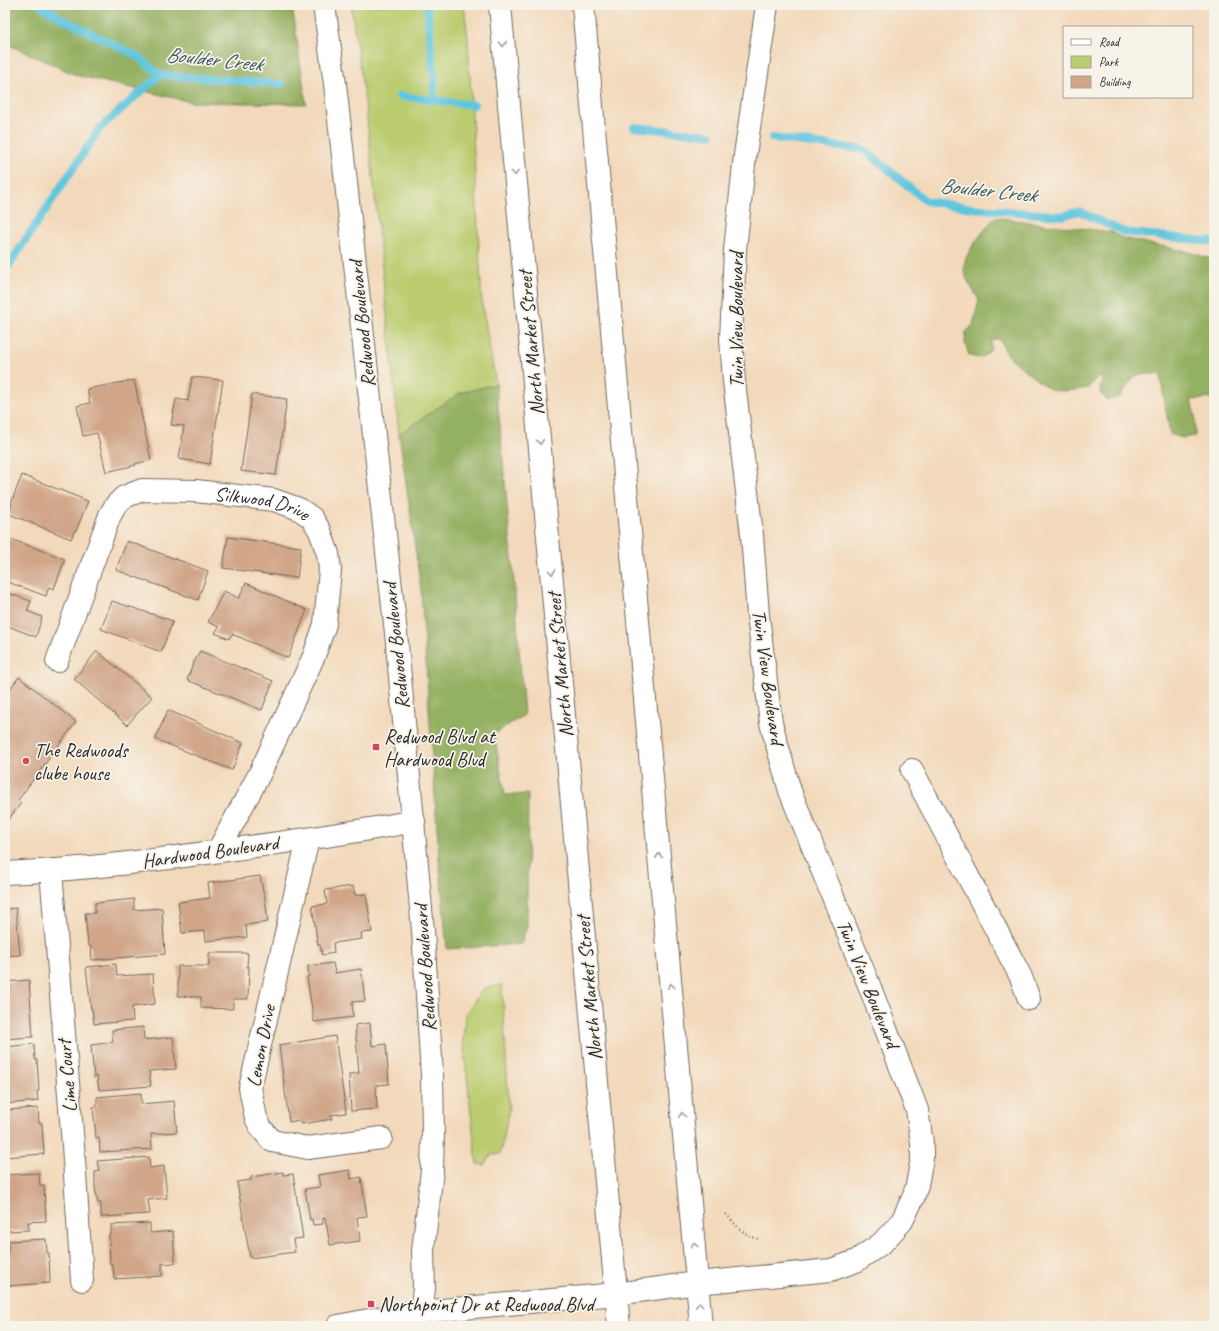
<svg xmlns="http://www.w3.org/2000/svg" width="1219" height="1331" font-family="Caveat,sans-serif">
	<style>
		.green { fill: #bbcc6f; stroke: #737c4d }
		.forest { fill: #94b062; stroke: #606e46 }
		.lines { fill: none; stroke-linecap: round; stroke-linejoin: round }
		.stream { stroke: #61c6de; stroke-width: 8 }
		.building { fill: #d0a588 }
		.minor-casing { stroke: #71685d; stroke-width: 24 }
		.major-casing { stroke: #71685d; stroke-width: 24 }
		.path { stroke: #71685d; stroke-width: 2.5; stroke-dasharray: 1 3; stroke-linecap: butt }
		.minor { stroke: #fff; stroke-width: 22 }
		.major { stroke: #fff; stroke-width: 22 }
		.oneway { stroke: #a0a0a0 }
		.poi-dot { fill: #d1495b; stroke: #f7f3e8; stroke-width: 1.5 }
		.labels { text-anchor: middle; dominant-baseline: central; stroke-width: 3.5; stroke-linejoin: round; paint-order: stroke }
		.street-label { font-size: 20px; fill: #2b2b2b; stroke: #f7f3e8 }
		.poi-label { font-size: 20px; fill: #2b2b2b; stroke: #f7f3e8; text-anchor: start }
		.water-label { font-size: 21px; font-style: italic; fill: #3b5a61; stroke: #f7f3e8 }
	</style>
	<rect width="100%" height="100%" fill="#f7f3e8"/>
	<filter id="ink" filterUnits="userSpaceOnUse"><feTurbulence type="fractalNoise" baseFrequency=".025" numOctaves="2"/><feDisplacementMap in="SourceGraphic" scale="8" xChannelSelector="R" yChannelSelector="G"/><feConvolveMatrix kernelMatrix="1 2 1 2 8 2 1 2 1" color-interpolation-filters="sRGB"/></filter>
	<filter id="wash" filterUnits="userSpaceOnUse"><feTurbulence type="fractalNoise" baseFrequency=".012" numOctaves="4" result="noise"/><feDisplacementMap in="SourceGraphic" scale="16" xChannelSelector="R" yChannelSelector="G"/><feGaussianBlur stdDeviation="0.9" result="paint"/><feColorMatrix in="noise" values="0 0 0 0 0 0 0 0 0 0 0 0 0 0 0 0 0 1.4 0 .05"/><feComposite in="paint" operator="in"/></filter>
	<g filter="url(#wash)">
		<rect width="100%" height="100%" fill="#f3d9bb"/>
		<g class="green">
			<path d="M351 5H464L468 39 482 304 496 384 460 393 399 434 366 108Z"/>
			<path d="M502 985 509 1110 500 1154H492L484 1165 477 1164 475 1148 463 1042 465 1014 484 988Z"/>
		</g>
		<g class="forest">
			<path d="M5 5H197L293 12 306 104 191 102 76 75 5 43Z"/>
			<path d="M995 217 1035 223 1112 232 1122 238 1189 252 1214 260V398L1191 400 1195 416V436L1182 438 1170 434 1160 374 1135 375 1120 397 1108 400 1100 393 1102 377H1097L1088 388C1077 390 1064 392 1053 390 1046 389 1015 362 1009 356 1004 351 1003 343 998 338L991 341V350C982 358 980 360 969 355L965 343 966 332 973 325 979 300C974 291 965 280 964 269 962 255 986 229 995 217Z"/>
			<path d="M496 384 513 569 524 715 494 734 505 795 528 794 527 926 521 944 447 949 439 858 421 589 399 434 460 393Z"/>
		</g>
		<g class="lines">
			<g class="stream">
				<path d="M40 5 61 18 137 56 160 75 282 84"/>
				<path d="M427 5 434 75V100"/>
				<path d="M399 96 474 105"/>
				<path d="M634 127 710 135"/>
				<path d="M772 138 865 150 926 201 971 208 1062 216 1079 211 1124 232 1214 242"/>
				<path d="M5 271 100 128 160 75"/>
			</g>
		</g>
		<g id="blocks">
			<g class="building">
				<path d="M192 377 223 380 210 464 179 459 184 426 171 425 176 399 188 401Z"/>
				<path d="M134 380 151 460 135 464 136 465 106 472 97 433 83 436 77 406 90 403 87 389Z"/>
				<path d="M252 394 287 399 276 475 241 471Z"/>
				<path d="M22 475 88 501 76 531 75 530 71 539 9 514 12 504 11 503Z"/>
				<path d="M5 537 65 559 54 589 49 587 46 596 5 581Z"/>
				<path d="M228 537 301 547 297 578 223 568Z"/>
				<path d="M127 541 208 571 198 600 116 570Z"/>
				<path d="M246 583 307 610 288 658 232 634 229 639 215 633 219 627 208 622 224 591 239 598Z"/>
				<path d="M5 592 31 601 27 611 42 617 36 637 5 625Z"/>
				<path d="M112 601 173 621 161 652 101 629Z"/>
				<path d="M97 651 152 697 127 725 74 679Z"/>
				<path d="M200 651 273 681 262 710 187 680 193 664Z"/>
				<path d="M19 677 76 722 18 800 21 803 5 824V695Z"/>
				<path d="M168 710 243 743 232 770 155 739Z"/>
				<path d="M260 876 263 891H264L268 922 246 925 247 937 206 941 205 931 182 933 178 902 210 898 208 883Z"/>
				<path d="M353 886 355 895 366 894 372 932 361 933 362 939 333 943 334 953 322 955 320 945H318L312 906 327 904 325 890Z"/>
				<path d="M134 899V910L162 908 165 954 92 960 91 947 88 945 85 913H95V903Z"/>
				<path d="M16 908 20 955 5 956V909Z"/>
				<path d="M209 953H248L247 967H249L248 999H233V1009L201 1008V997L178 996V966H209Z"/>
				<path d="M333 963 335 973 361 969 365 1001 352 1002 353 1017 314 1022 307 977 309 976 308 966Z"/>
				<path d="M116 964 117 976 153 974 155 1004 132 1007 133 1021 94 1024 92 1009H91L86 967Z"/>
				<path d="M29 980 33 1037 5 1039V982Z"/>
				<path d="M370 1023 372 1046 386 1044 389 1084 376 1085 377 1109 351 1111 349 1074 359 1073 355 1025Z"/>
				<path d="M143 1027 144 1040 173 1037 176 1069 149 1071 151 1086 99 1090 97 1076 94 1077 91 1045 113 1042 112 1030Z"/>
				<path d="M335 1036 346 1113 331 1115 332 1119 302 1124 299 1120 289 1122 279 1045Z"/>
				<path d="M34 1044 35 1060H37L39 1091H37L38 1101 5 1104V1047Z"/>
				<path d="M141 1093V1104L174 1101 177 1132 151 1134 152 1149 100 1152 99 1138H96L93 1107 97 1106V1097Z"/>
				<path d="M38 1108 39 1123H42L44 1154 5 1157V1110Z"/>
				<path d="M149 1157 150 1168 164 1166 167 1198 148 1200 150 1214 101 1217V1203H98L95 1188V1172L99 1171 97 1161Z"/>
				<path d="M350 1170 351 1179 361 1177 367 1216 357 1217 360 1241 330 1245 325 1217 323 1218V1224L313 1225 312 1219 310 1220 305 1189 320 1187 318 1175Z"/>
				<path d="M283 1172V1175L293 1174 303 1238 293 1239 295 1252 250 1258 237 1182 251 1180V1177Z"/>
				<path d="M39 1173 40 1186H44L46 1221 28 1222 29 1230 5 1231V1175Z"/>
				<path d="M150 1223V1233L173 1231 175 1263 162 1264V1276L114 1279 113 1266 110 1265 109 1234H111V1225Z"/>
				<path d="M46 1239 47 1253H49L50 1283 5 1286V1256L8 1255V1241Z"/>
			</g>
		</g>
	</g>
	<g filter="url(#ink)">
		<use href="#blocks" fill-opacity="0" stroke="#71685d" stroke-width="1"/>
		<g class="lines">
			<defs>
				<g id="minor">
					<path d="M324 5 335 84 396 633 423 931 432 1075 433 1134 432 1170 423 1251 424 1289 421 1312"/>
					<path id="s1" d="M57 661 110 515 116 505 124 497 142 490 196 491 274 500 299 509 312 518 320 531 328 554 330 570 325 624 314 656 260 773 218 851"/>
					<path d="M912 770 1021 977 1029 999"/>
					<path d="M308 839 250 1088 256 1118 261 1128 272 1141 308 1148 381 1138"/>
					<path d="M51 871 73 1145 82 1280"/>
					<path d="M5 873C82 870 158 860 234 849 294 841 354 833 414 821"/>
					<path d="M338 1326 395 1315 421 1312 616 1294 697 1283 831 1270 856 1261 882 1243 902 1221 913 1198 917 1185 922 1158V1143L917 1110 869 985 790 791 771 723 758 615 752 535 734 381 731 339 735 250 745 155 767 5"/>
				</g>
				<g id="major">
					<path d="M500 5 619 1326"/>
					<path d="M583 5 701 1326"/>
				</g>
			</defs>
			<use href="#minor" class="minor-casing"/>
			<use href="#major" class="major-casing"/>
			<path class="path" d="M726 1214C736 1225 744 1236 758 1239"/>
			<use href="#minor" class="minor"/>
			<use href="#major" class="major"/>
		</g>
		<defs><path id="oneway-chevron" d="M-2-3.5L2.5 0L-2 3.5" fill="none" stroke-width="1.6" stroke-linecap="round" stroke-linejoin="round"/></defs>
		<g class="oneway">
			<use href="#oneway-chevron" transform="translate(503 44) rotate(85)"/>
			<use href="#oneway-chevron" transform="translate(515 173) rotate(85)"/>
			<use href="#oneway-chevron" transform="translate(540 442) rotate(85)"/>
			<use href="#oneway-chevron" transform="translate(552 572) rotate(85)"/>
			<use href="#oneway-chevron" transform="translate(659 856) rotate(-95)"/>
			<use href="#oneway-chevron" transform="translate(671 986) rotate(-95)"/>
			<use href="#oneway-chevron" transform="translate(682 1115) rotate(-95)"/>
			<use href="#oneway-chevron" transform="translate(694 1245) rotate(-95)"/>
			<use href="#oneway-chevron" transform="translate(699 1305) rotate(-95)"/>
		</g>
	</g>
	<g class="poi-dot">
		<rect x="372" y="743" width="8" height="8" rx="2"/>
		<circle cx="26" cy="761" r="4"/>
		<rect x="367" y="1300" width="8" height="8" rx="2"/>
	</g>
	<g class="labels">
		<g class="street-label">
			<text transform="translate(736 320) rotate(-90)">Twin View Boulevard</text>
			<text transform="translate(362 324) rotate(-96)">Redwood Boulevard</text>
			<text transform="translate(531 343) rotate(-95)">North Market Street</text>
			<text stroke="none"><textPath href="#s1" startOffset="319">Silkwood Drive</textPath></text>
			<text transform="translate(396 646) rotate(-96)">Redwood Boulevard</text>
			<text transform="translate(560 665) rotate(-95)">North Market Street</text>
			<text transform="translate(768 677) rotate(82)">Twin View Boulevard</text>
			<text transform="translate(210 852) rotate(-8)">Hardwood Boulevard</text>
			<text transform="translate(425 968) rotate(-94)">Redwood Boulevard</text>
			<text transform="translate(868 984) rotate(68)">Twin View Boulevard</text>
			<text transform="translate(589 988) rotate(-95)">North Market Street</text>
			<text transform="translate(261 1046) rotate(-79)">Lemon Drive</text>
			<text transform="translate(67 1076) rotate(-95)">Lime Court</text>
		</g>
		<g class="poi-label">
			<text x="384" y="736">Redwood Blvd at<tspan x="384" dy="23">Hardwood Blvd</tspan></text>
			<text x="34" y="750">The Redwoods<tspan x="34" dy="23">clube house</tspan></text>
			<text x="379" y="1304">Northpoint Dr at Redwood Blvd</text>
		</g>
		<g class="water-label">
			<text transform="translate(214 59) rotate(6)">Boulder Creek</text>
			<text transform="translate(988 190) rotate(6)">Boulder Creek</text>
		</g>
	</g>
	<rect width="1219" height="1331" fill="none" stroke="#f7f3e8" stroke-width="20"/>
	<rect x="1063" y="26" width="130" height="72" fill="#f7f3e8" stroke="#a5a39c"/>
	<rect x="1071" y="39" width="20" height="6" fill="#ffffff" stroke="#a5a39c"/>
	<text x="1099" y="46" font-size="12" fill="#2b2b2b">Road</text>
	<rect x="1071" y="56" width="20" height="12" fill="#bbcc6f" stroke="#a5a39c"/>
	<text x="1099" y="66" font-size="12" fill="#2b2b2b">Park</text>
	<rect x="1071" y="76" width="20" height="12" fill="#d0a588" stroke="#a5a39c"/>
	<text x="1099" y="86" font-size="12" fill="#2b2b2b">Building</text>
</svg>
